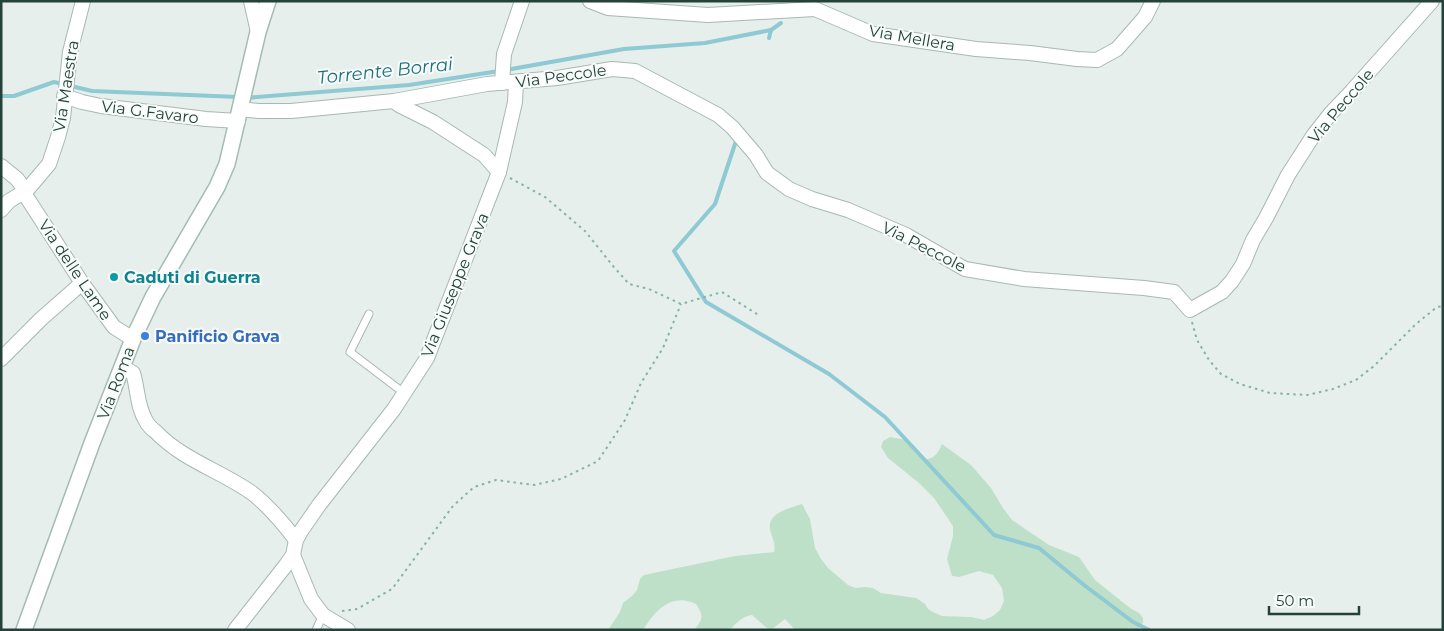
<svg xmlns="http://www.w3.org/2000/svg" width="1444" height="631" font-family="Montserrat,sans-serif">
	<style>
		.green { fill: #bfe0c8 }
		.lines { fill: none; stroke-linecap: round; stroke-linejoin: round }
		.stream { stroke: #8ec9d4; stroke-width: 4 }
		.service-casing { stroke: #a8b8b2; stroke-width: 9 }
		.minor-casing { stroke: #a8b8b2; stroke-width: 16 }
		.secondary-casing { stroke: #a4bbb3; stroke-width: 18 }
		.path { stroke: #86b3a5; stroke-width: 2; stroke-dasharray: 2.5 4; stroke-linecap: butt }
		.service { stroke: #fff; stroke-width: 7 }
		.minor { stroke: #fff; stroke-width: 14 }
		.secondary { stroke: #fff; stroke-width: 15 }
		.culture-dot { fill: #0f9aa8; stroke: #f7fbf9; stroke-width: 2 }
		.shop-dot { fill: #3f7fe0; stroke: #f7fbf9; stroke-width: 2 }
		.labels { text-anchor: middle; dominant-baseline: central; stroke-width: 4; stroke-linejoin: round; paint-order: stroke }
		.street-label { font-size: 16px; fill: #24423a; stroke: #f7fbf9 }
		.culture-label { font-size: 16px; font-weight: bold; fill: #0d838f; stroke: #f7fbf9; text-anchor: start }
		.shop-label { font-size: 16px; font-weight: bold; fill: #366cbe; stroke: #f7fbf9; text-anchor: start }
		.water-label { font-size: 18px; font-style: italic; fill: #1c6f80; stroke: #f7fbf9 }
	</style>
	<rect width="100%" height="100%" fill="#e6efeb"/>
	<path class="green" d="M890 437 907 440 926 459C935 459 939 451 942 444L971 465 991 488 1003 508 1012 520 1049 545 1079 557 1095 580 1130 608 1139 613 1143 618V623L1138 630H795L785 619 771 630 767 628 752 615C743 616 736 623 730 630H694C703 619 704 616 696 604 671 592 655 611 643 630H608L620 612 623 603 632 596 637 590 640 579 644 575 735 556 774 552C776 545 773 540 771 533 764 513 788 509 802 504L810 519 815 548 821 559 828 568 848 585 855 588 865 587 873 588 881 593 916 598 925 604 928 609 933 612 942 616 971 617 984 620 993 616 1000 610 1004 601 1003 594 1002 588 993 575 979 571 959 577 952 576 947 559 953 536V526L934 498 919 483 888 458 881 447 883 441Z"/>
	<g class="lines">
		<g class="stream">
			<path d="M769 38 771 30 781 23"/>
			<path d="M506 70 624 49 705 43 771 30"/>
			<path d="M1 96H14L54 82 92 91 238 97"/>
			<path d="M245 98 409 85 499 71"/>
			<path d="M737 138 715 204 674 251 706 302 829 374 885 417 994 535 1039 548 1084 585 1133 622 1149 630"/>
		</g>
		<defs>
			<g id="service">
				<path d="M369 314 350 352 404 393"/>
				<path d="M316 630 323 615"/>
			</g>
			<g id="minor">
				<path d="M251 1 258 32"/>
				<path d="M590 1 608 8 708 15 815 9 873 34 976 49 1030 53 1077 59 1097 60 1117 49 1145 17 1153 1"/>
				<path d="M502 83 504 54 522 1"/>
				<path d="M64 96 82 102 101 106 206 119 238 121"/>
				<path d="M394 101 399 105 433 122 484 155 499 172"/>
				<path d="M240 109 259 111H291L394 101 487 84 557 78 612 69 635 71 718 115 732 127 756 155 767 173 789 189 812 199 848 210 906 235 965 269 1024 279 1144 288 1174 292 1190 310 1222 292 1232 281 1243 264 1253 240 1266 218 1288 175 1313 136 1331 113 1352 91 1432 1"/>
				<path d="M1 166 17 179 26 191"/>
				<path d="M24 193 82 283 114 327 133 339"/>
				<path d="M1 210 9 201 27 190 49 164 58 137 63 118 70 52 83 1"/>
				<path d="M1 359 41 319 82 283"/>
				<path d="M122 367 133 373C138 389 137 407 146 421 148 425 152 429 156 432 183 460 221 471 252 493 269 506 283 523 296 540"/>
				<path d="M293 555 311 599 323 615 348 630"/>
				<path d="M235 630 286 565 293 555 296 540 301 531 319 505 394 409 427 358 499 172 515 102 516 83"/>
			</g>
			<path id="secondary" d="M24 630 92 443 133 339 153 297 217 187 227 164 258 32 268 1"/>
		</defs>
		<use href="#service" class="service-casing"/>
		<use href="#minor" class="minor-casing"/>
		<use href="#secondary" class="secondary-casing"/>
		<g class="path">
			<path d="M510 178 545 197 585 231 613 266 629 284 649 289 681 304 722 292 760 316"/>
			<path d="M1192 322 1197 340 1209 360 1221 374 1240 384 1270 393 1307 395 1333 389 1356 380 1374 366 1416 324 1437 307 1443 306"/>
			<path d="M342 611 357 609 392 589 453 506 474 487 496 480 534 485 561 479 598 461 625 420 641 383 663 348 681 304"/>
		</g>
		<use href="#service" class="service"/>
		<use href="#minor" class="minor"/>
		<use href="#secondary" class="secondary"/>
	</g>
	<circle class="culture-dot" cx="114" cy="277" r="5"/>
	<circle class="shop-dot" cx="145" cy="336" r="5"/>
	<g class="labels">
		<g class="street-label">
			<text transform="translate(912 38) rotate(10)">Via Mellera</text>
			<text transform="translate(561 76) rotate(-8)">Via Peccole</text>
			<text transform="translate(66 86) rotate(-81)">Via Maestra</text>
			<text transform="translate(1341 106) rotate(-50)">Via Peccole</text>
			<text transform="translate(150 112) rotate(7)">Via G.Favaro</text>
			<text transform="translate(924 247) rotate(27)">Via Peccole</text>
			<text transform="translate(75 270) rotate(56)">Via delle Lame</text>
			<text transform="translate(455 285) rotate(-68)">Via Giuseppe Grava</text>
			<text transform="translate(116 383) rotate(-69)">Via Roma</text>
		</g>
		<g class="culture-label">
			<text x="124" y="277">Caduti di Guerra</text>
		</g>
		<g class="shop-label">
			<text x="155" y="336">Panificio Grava</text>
		</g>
		<g class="water-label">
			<text transform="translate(385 71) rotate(-6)">Torrente Borrai</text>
		</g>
	</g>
	<rect width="1444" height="631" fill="none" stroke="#24423a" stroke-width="5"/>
	<path d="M1269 606v8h90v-8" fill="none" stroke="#24423a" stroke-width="2.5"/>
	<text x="1276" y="606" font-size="15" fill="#24423a" stroke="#f7fbf9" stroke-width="4" paint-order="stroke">50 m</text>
</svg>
